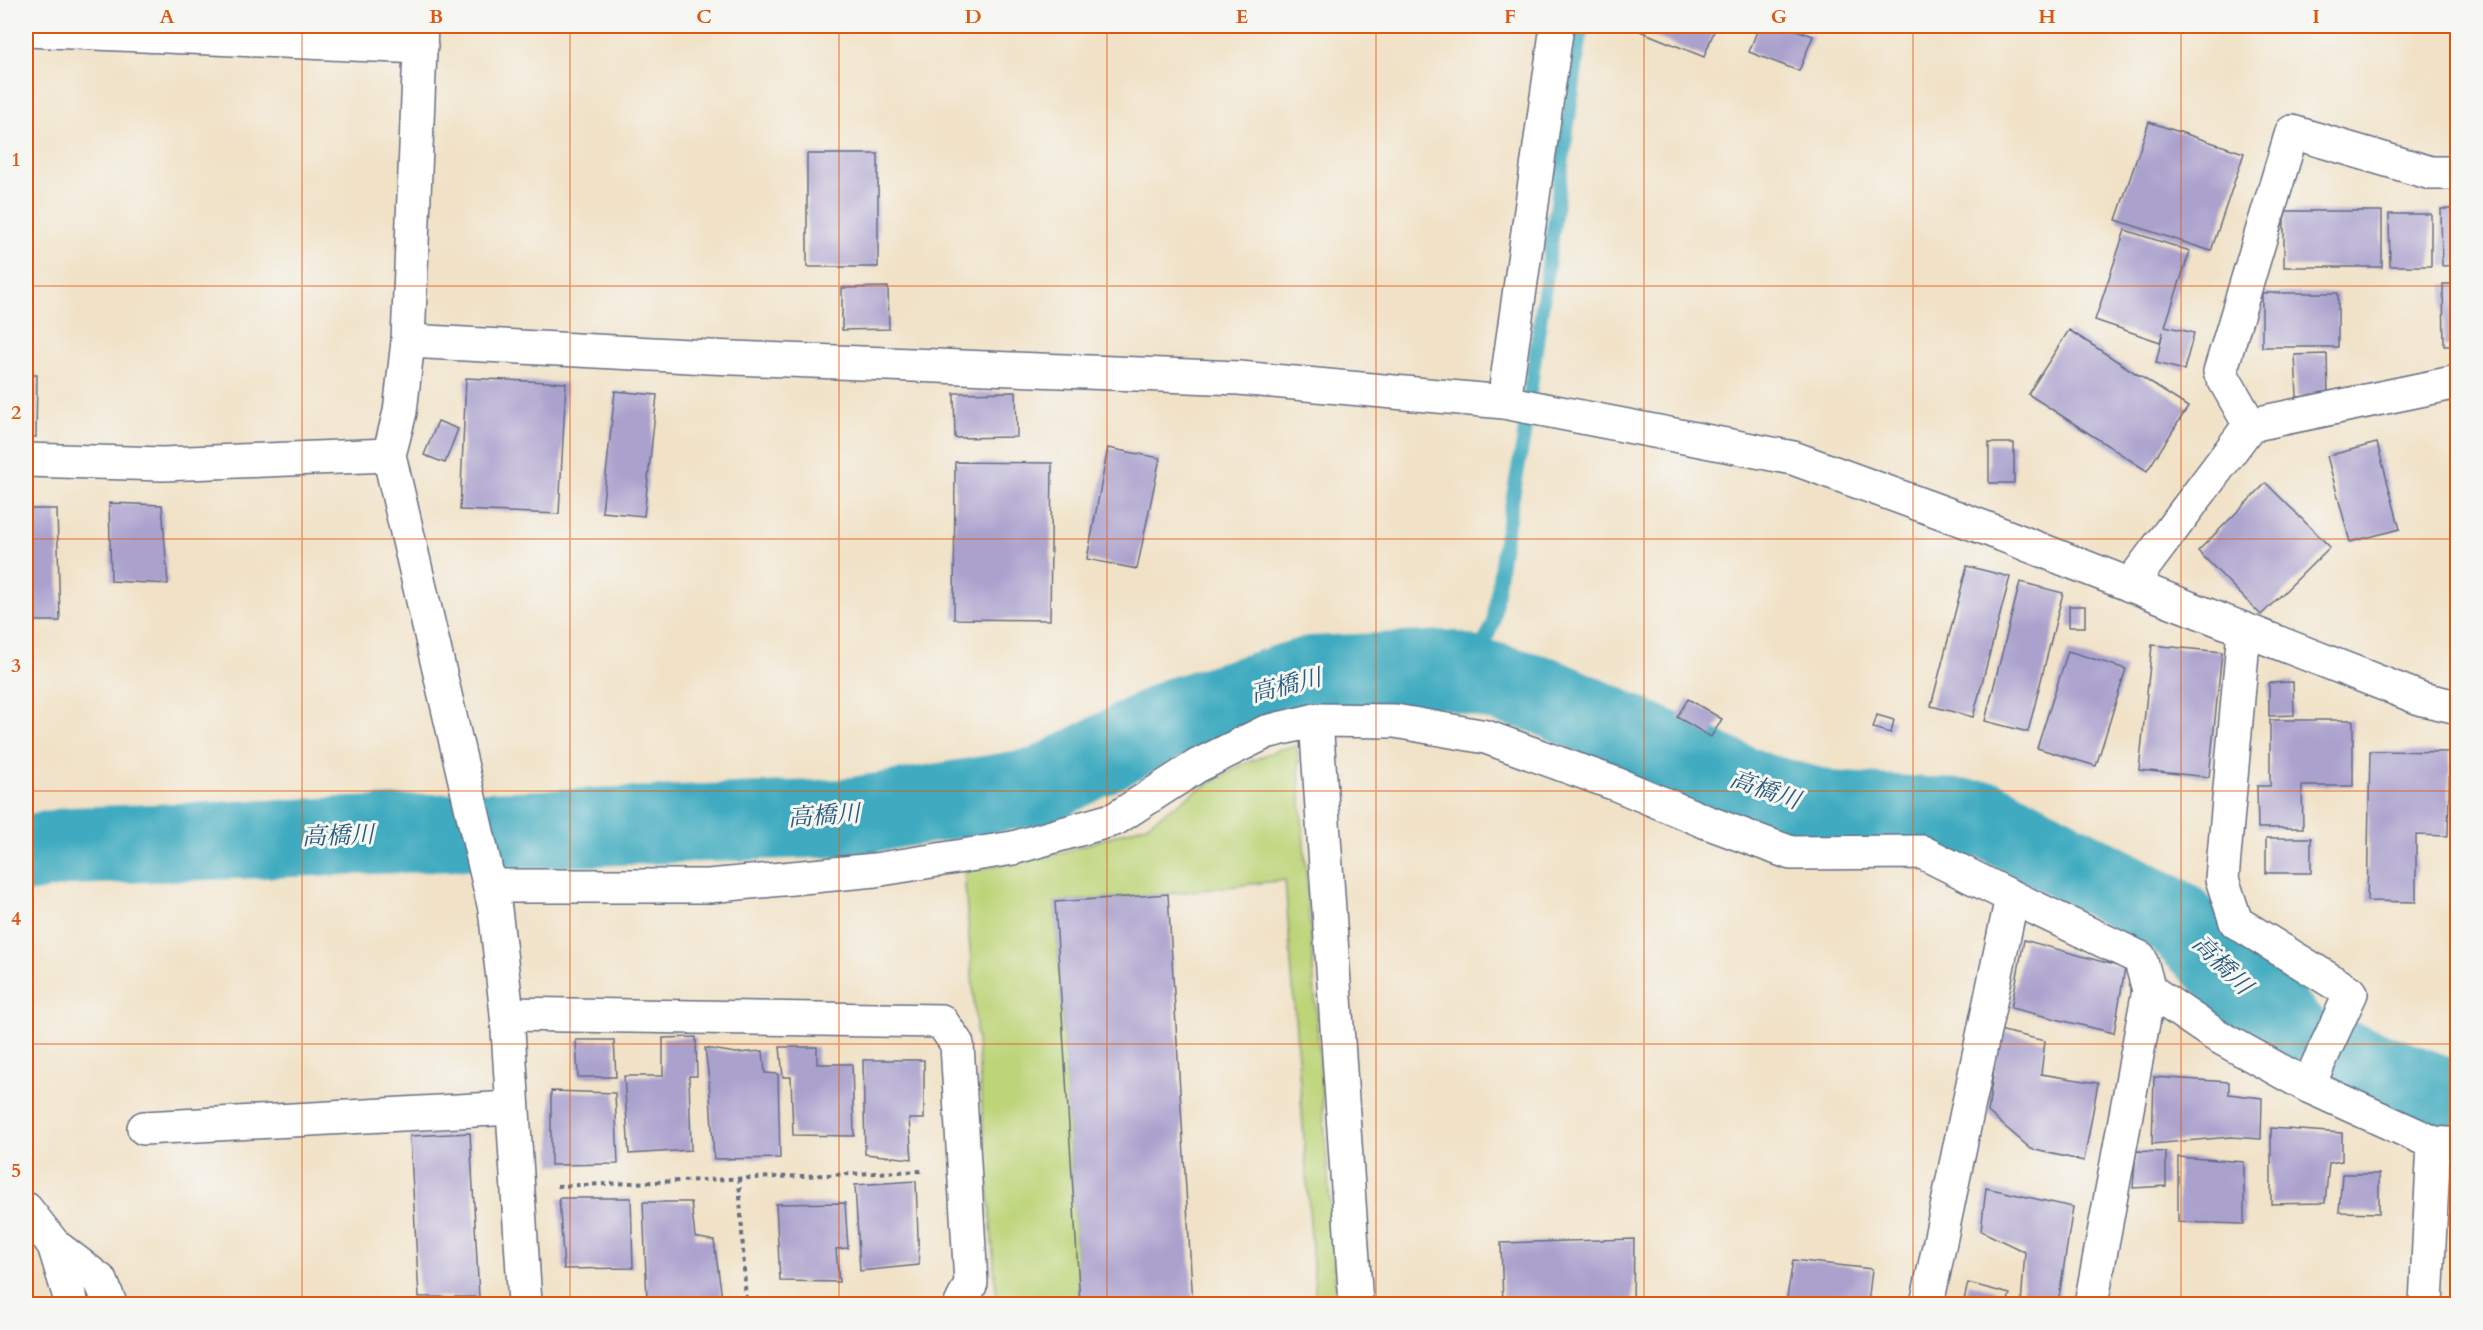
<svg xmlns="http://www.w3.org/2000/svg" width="2483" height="1330" font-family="Cardo,'Noto Serif JP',serif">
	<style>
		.green { fill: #bdd478; stroke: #6c826b; stroke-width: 1.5 }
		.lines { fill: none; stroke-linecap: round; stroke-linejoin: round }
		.stream { stroke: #40abc0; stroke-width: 14 }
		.river { stroke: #40abc0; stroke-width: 78 }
		.building { fill: #aaa1cd }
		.minor-casing { stroke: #666e83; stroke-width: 36 }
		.major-casing { stroke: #666e83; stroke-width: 36 }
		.path { stroke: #666e83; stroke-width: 4; stroke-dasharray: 4.5 4.5; stroke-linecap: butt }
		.minor { stroke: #fff; stroke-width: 33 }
		.major { stroke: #fff; stroke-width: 33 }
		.grid { fill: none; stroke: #de5710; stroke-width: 1.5; stroke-opacity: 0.55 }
		.labels { text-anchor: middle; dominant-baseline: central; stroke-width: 6; stroke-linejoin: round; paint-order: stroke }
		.water-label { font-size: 24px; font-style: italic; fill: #285a80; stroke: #f6f6f2 }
		.neatline { fill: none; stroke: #de5710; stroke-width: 2 }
		.grid-label { font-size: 20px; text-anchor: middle; font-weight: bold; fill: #de5710 }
	</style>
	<rect width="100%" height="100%" fill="#f6f6f2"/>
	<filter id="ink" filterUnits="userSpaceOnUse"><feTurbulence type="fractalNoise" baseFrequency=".0167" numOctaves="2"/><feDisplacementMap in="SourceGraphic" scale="12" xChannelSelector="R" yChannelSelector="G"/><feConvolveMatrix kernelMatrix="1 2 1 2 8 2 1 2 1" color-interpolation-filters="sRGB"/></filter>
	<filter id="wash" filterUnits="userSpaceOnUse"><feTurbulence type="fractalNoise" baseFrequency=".008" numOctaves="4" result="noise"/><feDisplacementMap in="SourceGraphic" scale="24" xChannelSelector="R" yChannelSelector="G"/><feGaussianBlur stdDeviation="1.35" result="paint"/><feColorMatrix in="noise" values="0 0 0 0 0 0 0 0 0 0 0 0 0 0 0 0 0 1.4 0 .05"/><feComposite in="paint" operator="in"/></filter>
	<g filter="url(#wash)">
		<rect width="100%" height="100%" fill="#f1e2c7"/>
		<path class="green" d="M1297 746 1337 1304H1316L1285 880 1168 894 1055 902 1080 1304H997L964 871 1055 855 1146 825 1198 790 1242 765 1280 749Z"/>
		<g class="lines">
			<path class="stream" d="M1469 675 1493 624 1502 556 1523 442 1582 26"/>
			<path class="river" d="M26 854 70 846 842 818 1042 786 1176 716 1311 675 1447 669 1543 695 1757 791 1829 810 1988 820 2175 918 2301 1044 2448 1097 2458 1098"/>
		</g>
		<g id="blocks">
			<g class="building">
				<path d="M1642 26H1716L1704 57 1640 31Z"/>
				<path d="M1759 26H1785L1813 36 1799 71 1749 52Z"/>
				<path d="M2149 122 2244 153 2211 251 2116 220Z"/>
				<rect x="807" y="154" width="71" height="113"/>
				<path d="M2441 209H2458V265L2442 266Z"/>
				<rect x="2284" y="211" width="98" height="56"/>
				<path d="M2389 214H2431V266H2390Z"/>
				<path d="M2125 230 2190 251 2165 326 2194 333 2184 370 2156 363 2163 332 2160 342 2095 320Z"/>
				<path d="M2443 284H2458V346H2444Z"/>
				<path d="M888 287 889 329 842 330V288Z"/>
				<rect x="2262" y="293" width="76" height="54"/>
				<path d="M2069 330 2188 407 2147 471 2028 394Z"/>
				<path d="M2327 354 2328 397H2297L2295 355Z"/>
				<path d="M26 375H37L36 437H26Z"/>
				<path d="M466 378 566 383 559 514 460 510Z"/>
				<path d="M615 391 657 395 644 516 602 512Z"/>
				<path d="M1016 392 1017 437 955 438 954 393Z"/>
				<path d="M438 421 458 429 445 463 424 455Z"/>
				<rect x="1989" y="443" width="25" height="40"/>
				<path d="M2377 443 2400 529 2350 542 2327 456Z"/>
				<path d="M1108 448 1160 458 1137 569 1087 559Z"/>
				<path d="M955 462 1052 463 1050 620 954 619Z"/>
				<path d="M2266 483 2330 547 2261 615 2198 551Z"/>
				<path d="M109 503 162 505 168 584 111 581Z"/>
				<path d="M26 509H57L60 621H26Z"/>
				<path d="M1967 566 2010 577 1973 717 1931 706Z"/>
				<path d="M2020 582 2063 593 2028 732 1985 721Z"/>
				<rect x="2069" y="606" width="16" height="21"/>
				<path d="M2152 645 2222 652 2209 777 2139 770Z"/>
				<path d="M2068 651 2126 669 2096 766 2037 748Z"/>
				<path d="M2293 682 2294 715 2269 716V683Z"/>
				<path d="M1688 699 1722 719 1711 737 1677 717Z"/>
				<path d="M1877 715 1894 720 1891 733 1873 728Z"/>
				<path d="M2270 720H2353V786H2302L2303 828H2258L2257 786H2270Z"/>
				<path d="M2370 751 2450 752 2448 836 2416 835V902L2367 901Z"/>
				<rect x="2266" y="838" width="45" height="35"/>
				<path d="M1168 894 1193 1304H1080L1055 902Z"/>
				<path d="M2024 940 2125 968 2114 1033 2011 1008Z"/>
				<path d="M1999 1030 2045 1041 2041 1074 2098 1083 2084 1161 2031 1149 1988 1112Z"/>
				<path d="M696 1037 697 1076H689L691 1150 629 1154 624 1076H663V1038Z"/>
				<path d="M576 1040H614L616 1077H578Z"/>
				<path d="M780 1047H817V1064H852L854 1136 793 1135 791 1077H783Z"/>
				<path d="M705 1048 736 1053 763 1051 765 1073 778 1074 780 1158 714 1159 709 1080Z"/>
				<path d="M863 1060H924V1119H909L912 1159 865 1154Z"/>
				<path d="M2154 1077 2229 1082V1094L2262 1098 2261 1139 2231 1137 2152 1144Z"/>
				<path d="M551 1091 615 1093 618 1164 551 1165Z"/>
				<path d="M2271 1128 2342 1133V1161L2329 1163 2325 1203 2271 1204Z"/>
				<path d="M470 1133 479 1297H419L410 1136Z"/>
				<path d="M2136 1151 2166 1152V1186L2133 1188Z"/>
				<path d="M2178 1157 2244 1162V1224L2178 1222Z"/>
				<path d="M2342 1174H2379V1213L2339 1212Z"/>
				<path d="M916 1181 919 1265 860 1271 855 1185Z"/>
				<path d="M1986 1188 2073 1207 2058 1304H2021L2025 1252 1981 1231Z"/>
				<path d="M559 1198H631L633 1268 564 1269Z"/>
				<path d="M643 1202H691L695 1237 714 1241 722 1298 647 1300Z"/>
				<path d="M845 1203 848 1248 836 1249 839 1282 780 1281 776 1204Z"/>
				<path d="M1634 1239 1633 1304H1503L1501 1243Z"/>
				<path d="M1793 1260 1872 1269 1868 1304H1786Z"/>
				<path d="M1968 1283 2010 1294 2007 1304H1963Z"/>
			</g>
		</g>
	</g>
	<g filter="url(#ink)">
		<use href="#blocks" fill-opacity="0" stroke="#666e83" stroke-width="1.5"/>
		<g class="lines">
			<defs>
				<g id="minor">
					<path d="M421 26 408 341 400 412 389 455 495 909 507 1014 525 1304"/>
					<path d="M26 30 421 47"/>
					<path d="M408 341 709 357 1239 378 1504 402 1793 458 1985 528 2422 699 2458 707"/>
					<path d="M1504 402 1557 26"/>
					<path d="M2250 425 2220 372 2292 132 2431 173H2458"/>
					<path d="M26 460 163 464 389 455"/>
					<path d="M2130 585 2250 425 2458 382"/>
					<path d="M2244 630 2222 879 2236 922 2351 993 2308 1086"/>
					<path d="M1316 720 1395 721 1486 737 1616 784 1704 821 1791 853 1922 852 2012 897 1927 1304"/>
					<path d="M490 886H709L875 870 1013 848 1115 819 1197 766 1266 732 1316 720 1356 1304"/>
					<path d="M2012 897 2140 958 2149 990"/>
					<path d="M507 1014 941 1021 957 1044 971 1283 961 1304"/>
					<path d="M144 1128 512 1108"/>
					<path d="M2091 1304 2149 990 2214 1034 2308 1086 2434 1143"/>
					<path d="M2426 1304 2434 1143 2458 1145"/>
				</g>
				<g id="major">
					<path d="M26 1209 54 1245 72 1304"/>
					<path d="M54 1245 101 1281 110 1304"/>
				</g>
			</defs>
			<use href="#minor" class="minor-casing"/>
			<use href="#major" class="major-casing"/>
			<g class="path">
				<path d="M739 1178 746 1304"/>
				<path d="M557 1186 924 1171"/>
			</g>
			<use href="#minor" class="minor"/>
			<use href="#major" class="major"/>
		</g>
	</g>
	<path class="grid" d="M302 26V1304M570 26V1304M839 26V1304M1107 26V1304M1376 26V1304M1644 26V1304M1913 26V1304M2181 26V1304M26 286H2458M26 539H2458M26 791H2458M26 1044H2458"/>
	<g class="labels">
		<g class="water-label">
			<text transform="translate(1286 686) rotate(-14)">高橋川</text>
			<text transform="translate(1765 790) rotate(19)">高橋川</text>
			<text transform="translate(824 816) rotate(-4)">高橋川</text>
			<text transform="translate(338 836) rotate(-2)">高橋川</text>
			<text transform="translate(2222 965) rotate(45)">高橋川</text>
		</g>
	</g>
	<rect width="2483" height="1330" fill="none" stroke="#f6f6f2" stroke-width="66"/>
	<rect x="33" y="33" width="2417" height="1264" class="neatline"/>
	<g class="grid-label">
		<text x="167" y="23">A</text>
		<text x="436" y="23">B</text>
		<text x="704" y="23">C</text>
		<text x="973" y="23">D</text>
		<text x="1242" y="23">E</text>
		<text x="1510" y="23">F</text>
		<text x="1779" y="23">G</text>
		<text x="2047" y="23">H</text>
		<text x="2316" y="23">I</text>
		<text x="16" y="166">1</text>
		<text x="16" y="419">2</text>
		<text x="16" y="672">3</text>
		<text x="16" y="925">4</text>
		<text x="16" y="1177">5</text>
	</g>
</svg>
